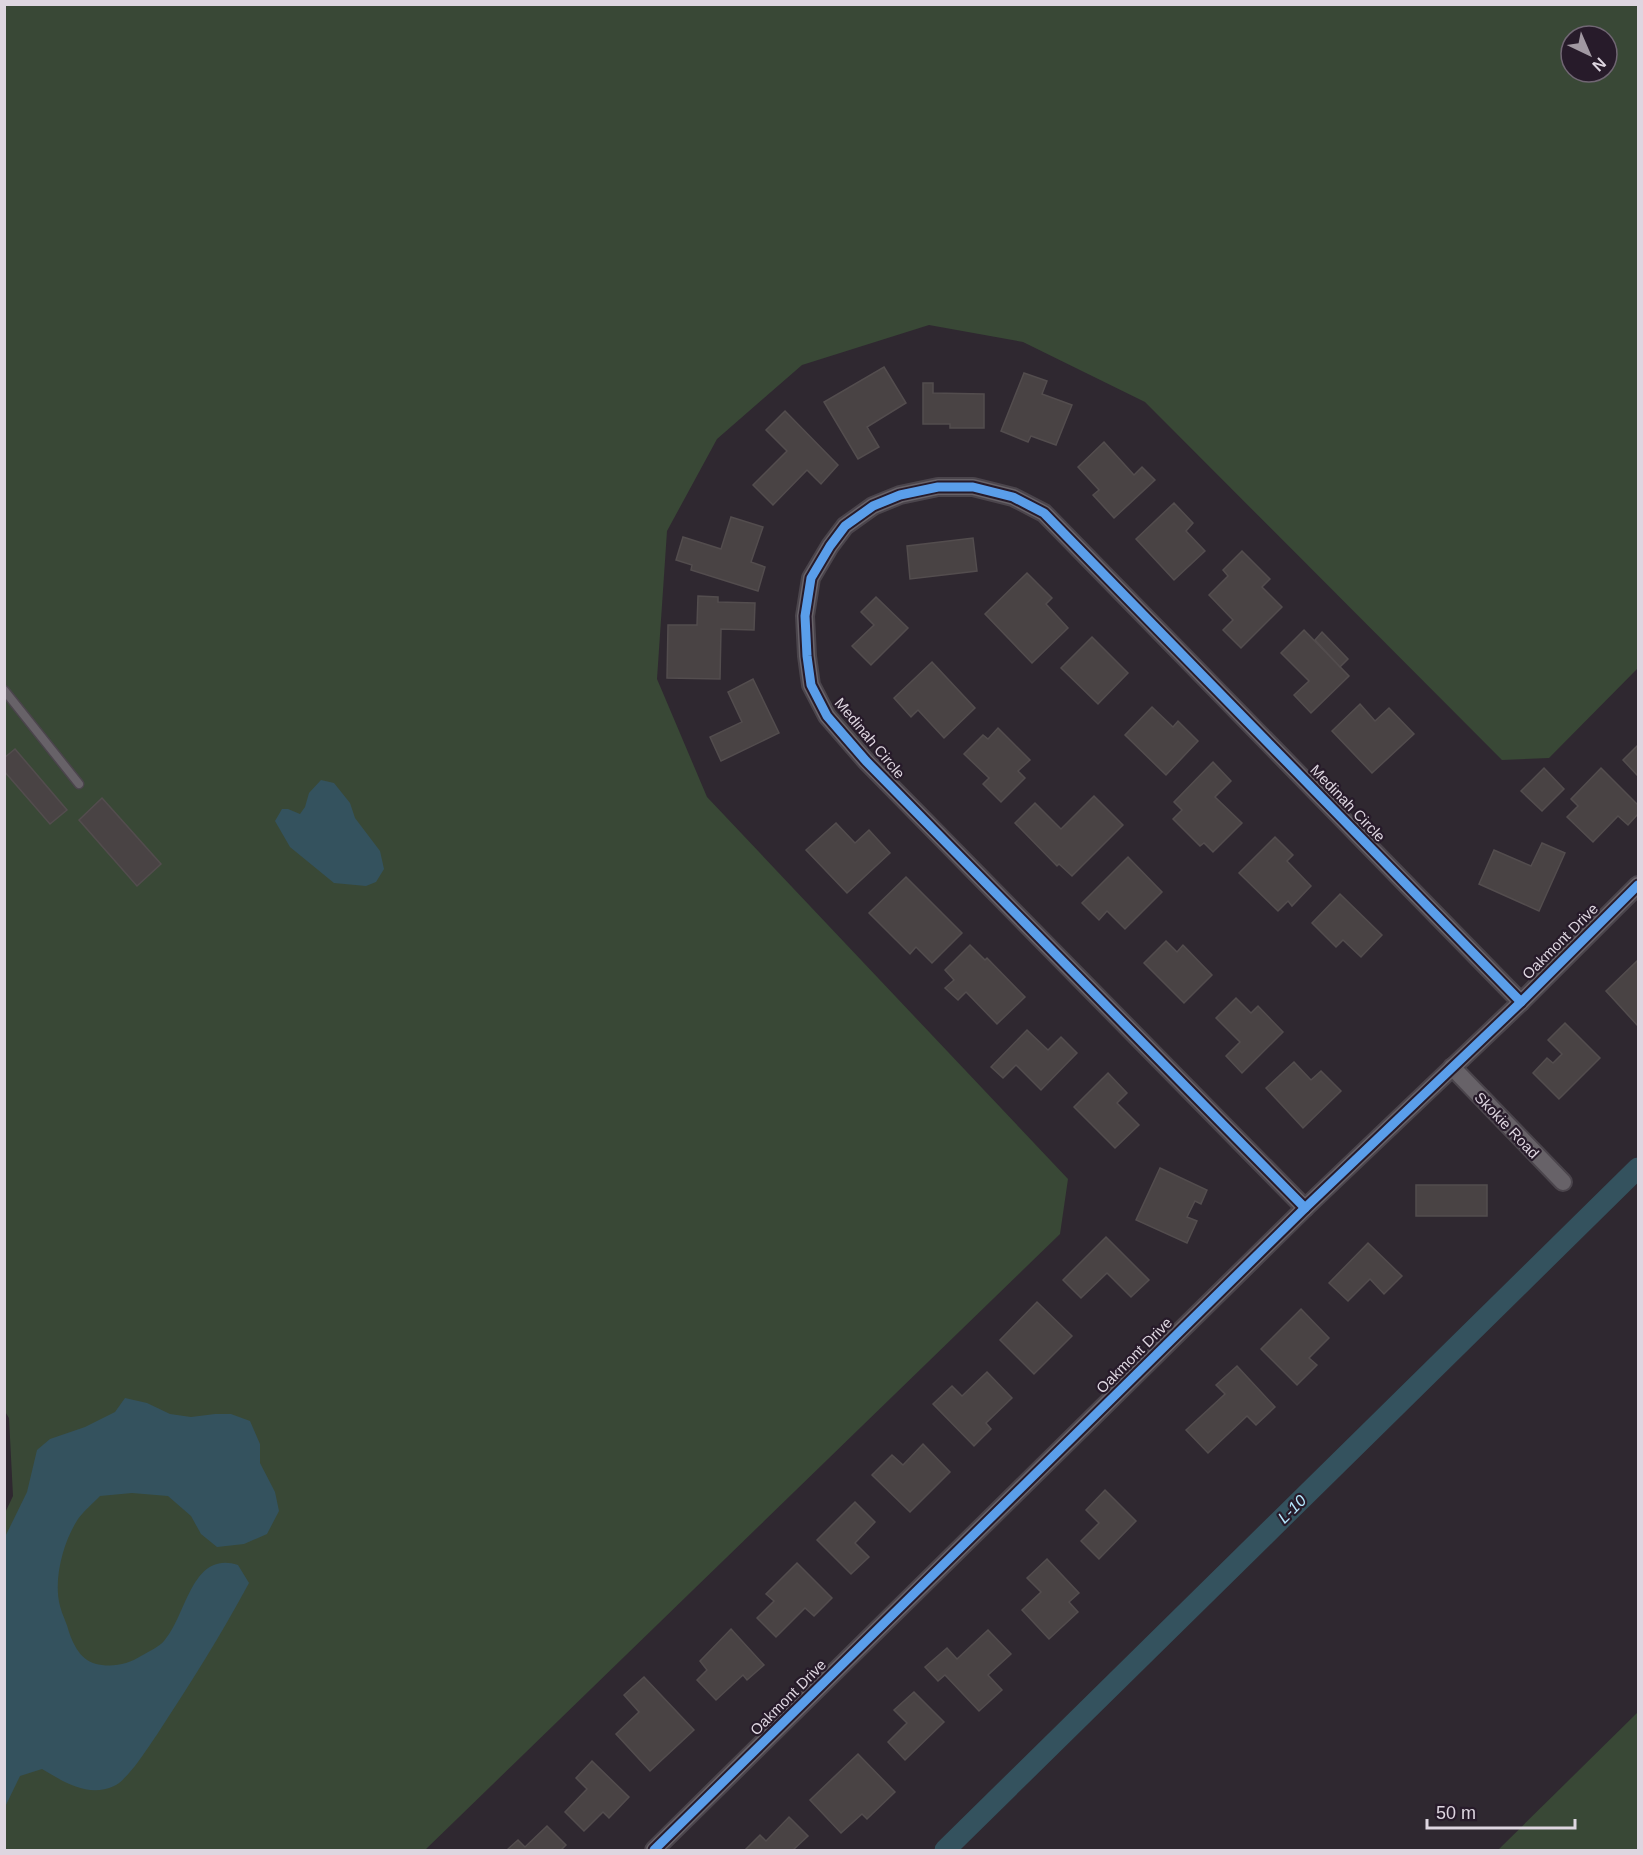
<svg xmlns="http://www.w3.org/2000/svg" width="1643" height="1855" font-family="Helvetica,sans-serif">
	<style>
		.green { fill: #394836; fill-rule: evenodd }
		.water { fill: #34525e }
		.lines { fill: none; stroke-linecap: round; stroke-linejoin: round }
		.canal { stroke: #34525e; stroke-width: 21 }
		.building { fill: #494344; stroke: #534d4e; stroke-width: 1.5 }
		.lane-casing { stroke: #4b454c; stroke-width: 11 }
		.street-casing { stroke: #4b454c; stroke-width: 20 }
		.lane { stroke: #676268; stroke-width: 8 }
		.street { stroke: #676268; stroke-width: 16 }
		.cycleway-casing { stroke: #271b2a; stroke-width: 13 }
		.cycleway { stroke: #5a9eea; stroke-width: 9 }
		.labels { text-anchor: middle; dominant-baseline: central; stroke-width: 4.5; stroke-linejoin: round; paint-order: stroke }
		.street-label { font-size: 15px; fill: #ded6e0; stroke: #271b2a }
		.water-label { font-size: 16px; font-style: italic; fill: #b6e8fe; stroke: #271b2a }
	</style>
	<rect width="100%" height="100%" fill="#2f2830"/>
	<g class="green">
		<path d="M5 5H1638V668L1549 758 1502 760 1145 402 1023 342 929 325 802 365 717 439 667 531 657 679 707 797 1068 1179 1060 1234 425 1850H5L4 1515 13 1496 9 1418 4 1410ZM1571 36H1607V72H1571Z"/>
		<path d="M1638 1712V1850H1498Z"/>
	</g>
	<g class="water">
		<path d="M321 780 334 783 350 803 355 818 380 851 384 869 376 882 366 886 334 883 290 847 275 821 282 809H288L300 814 305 807 309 793Z"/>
		<path d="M125 1398 147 1403 170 1414 191 1417 215 1414H231L250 1421 260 1444V1463L275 1492 279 1511 267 1534 244 1544 217 1547 201 1534 191 1516 168 1496 132 1493 100 1496C93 1503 84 1511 78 1519 63 1542 53 1580 60 1606 62 1615 67 1623 69 1632 75 1649 83 1663 102 1665 116 1667 130 1663 141 1656 148 1652 159 1647 164 1641 187 1616 191 1550 238 1565L249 1583C221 1635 190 1684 158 1733 149 1746 128 1780 114 1786 88 1798 64 1782 42 1769L20 1776 5 1807V1537L27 1492 37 1450 50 1439 85 1427 115 1412Z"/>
	</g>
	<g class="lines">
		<path class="canal" d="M945 1850 1638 1168"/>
	</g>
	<g class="building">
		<path d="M884 367 906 403 867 427 879 447 858 459 824 402Z"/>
		<path d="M1024 373 1047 381 1042 394 1072 405 1056 445 1031 436 1028 442 1001 431Z"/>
		<path d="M923 383H933V393L984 394V428H950V424H923Z"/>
		<path d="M785 411 838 465 821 484 807 470 773 505 753 485 787 451 766 430Z"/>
		<path d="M1104 442 1134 475 1142 467 1155 480 1114 518 1093 495 1099 490 1078 467Z"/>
		<path d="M1174 503 1193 523 1186 531 1205 551 1174 580 1136 539Z"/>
		<path d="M731 517 763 527 751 562 765 567 758 591 691 570 692 565 676 560 683 537 721 549Z"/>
		<path d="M973 538 977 571 910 579 907 546Z"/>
		<path d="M1242 551 1270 579 1262 587 1282 607 1241 648 1223 630 1233 620 1209 595 1228 576 1223 570Z"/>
		<path d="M1027 573 1052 598 1046 604 1068 628 1032 663 985 614Z"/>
		<path d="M698 596 718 597V602L755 603 754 630 721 629 720 679 667 678 668 625H697Z"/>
		<path d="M876 597 908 628 871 665 852 646 874 625 861 612Z"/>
		<path d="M1304 630 1349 676 1311 713 1294 695 1309 681 1281 653Z"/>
		<path d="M1322 632 1348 659 1340 667 1315 640Z"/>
		<path d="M1092 637 1128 673 1098 704 1061 668Z"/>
		<path d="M932 662 975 708 944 738 918 710 911 717 894 698Z"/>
		<path d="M753 679 779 733 721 761 710 737 742 722 728 692Z"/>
		<path d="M1360 704 1375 721 1389 708 1414 734 1372 773 1332 731Z"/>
		<path d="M1152 707 1173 727 1178 721 1198 741 1166 775 1125 735Z"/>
		<path d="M998 728 1030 760 1018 771 1025 778 1001 802 983 784 989 778 964 754 983 735 988 739Z"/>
		<path d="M1638 745V776L1623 760Z"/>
		<path d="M15 749 67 810 50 824 4 771V758Z"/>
		<path d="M1213 762 1231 781 1215 797 1242 823 1213 852 1204 843 1200 846 1173 819 1182 810 1174 802Z"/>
		<path d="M1544 768 1564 789 1542 811 1521 791Z"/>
		<path d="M1601 768 1638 805V814L1628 825 1618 816 1593 842 1567 817 1578 806 1571 799Z"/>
		<path d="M1094 796 1123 825 1072 876 1059 864 1057 866 1015 823 1035 803 1061 829Z"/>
		<path d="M102 798 161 864 137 886 79 820Z"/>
		<path d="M836 823 855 843 869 830 890 853 847 893 806 850Z"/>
		<path d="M1275 837 1293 855 1287 861 1311 886 1292 906 1288 901 1278 911 1239 873Z"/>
		<path d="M1542 843 1565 853 1539 911 1479 884 1494 850 1531 866Z"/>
		<path d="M1128 857 1162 892 1125 929 1107 911 1099 920 1082 903Z"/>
		<path d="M906 877 962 933 932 963 916 947 910 954 869 913Z"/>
		<path d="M1340 894 1382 935 1361 957 1343 940 1336 947 1312 923Z"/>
		<path d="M1166 941 1177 952 1183 945 1212 975 1184 1003 1144 963Z"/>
		<path d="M970 945 985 960 987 958 1025 997 997 1024 966 992 958 1000 945 988 954 980 945 970Z"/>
		<path d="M1638 960V1026L1606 991Z"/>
		<path d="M1236 998 1251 1013 1258 1006 1283 1032 1242 1073 1226 1056 1240 1042 1216 1018Z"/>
		<path d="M1565 1023 1600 1058 1559 1099 1533 1073 1547 1058 1553 1063 1562 1054 1548 1040Z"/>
		<path d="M1027 1030 1048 1050 1061 1037 1077 1053 1041 1090 1016 1065 1003 1078 991 1067Z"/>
		<path d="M1294 1062 1311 1080 1321 1071 1341 1091 1303 1128 1266 1088Z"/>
		<path d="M1108 1073 1127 1093 1117 1103 1139 1125 1115 1148 1074 1107Z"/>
		<path d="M1160 1168 1207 1190 1201 1204 1195 1201 1187 1217 1197 1221 1187 1243 1136 1220Z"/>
		<rect x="1416" y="1185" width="71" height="31"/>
		<path d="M1106 1237 1149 1280 1131 1297 1107 1273 1081 1298 1063 1280Z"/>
		<path d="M1368 1243 1402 1276 1384 1294 1370 1279 1348 1301 1329 1283Z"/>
		<path d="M1037 1302 1072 1336 1034 1374 1000 1340Z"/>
		<path d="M1301 1309 1329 1338 1309 1358 1317 1365 1297 1385 1261 1349Z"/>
		<path d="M1237 1366 1275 1407 1256 1425 1247 1416 1208 1453 1186 1430 1225 1394 1216 1385Z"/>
		<path d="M987 1372 1012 1398 986 1423 991 1429 974 1446 933 1404 952 1386 962 1396Z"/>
		<path d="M923 1444 950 1472 910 1512 872 1475 892 1455 903 1465Z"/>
		<path d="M1105 1490 1136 1521 1099 1559 1081 1541 1099 1523 1086 1510Z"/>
		<path d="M855 1502 875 1522 855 1543 869 1557 851 1574 817 1540Z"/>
		<path d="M1047 1559 1079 1593 1069 1602 1078 1612 1049 1639 1022 1610 1041 1592 1027 1578Z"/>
		<path d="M797 1563 832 1598 814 1616 805 1608 776 1637 757 1618 774 1601 766 1594Z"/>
		<path d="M731 1629 764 1665 747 1680 743 1675 716 1700 697 1680 707 1670 700 1661Z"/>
		<path d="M988 1630 1011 1654 988 1675 1002 1690 979 1711 945 1675 938 1681 925 1667 947 1648 957 1659Z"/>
		<path d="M644 1677 694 1730 650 1771 616 1734 639 1712 624 1695Z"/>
		<path d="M914 1692 944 1722 905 1760 888 1742 907 1723 894 1710Z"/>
		<path d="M858 1754 895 1792 867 1819 862 1814 841 1833 810 1800Z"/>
		<path d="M592 1761 629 1797 609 1818 603 1812 584 1831 565 1812 587 1789 576 1778Z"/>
		<path d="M789 1817 808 1836 793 1850H745L760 1835 766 1841Z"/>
		<path d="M547 1826 566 1845 561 1850H507L518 1840 525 1847Z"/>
	</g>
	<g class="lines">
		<defs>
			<path id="lane" d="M4 690 79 784"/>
			<g id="street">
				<path d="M1452 1067 1563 1182"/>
				<path d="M1305 1208 866 761 827 716 811 685 807 656 805 616 811 578 830 546 845 526 873 506 900 495 938 487H973L1013 497 1044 513 1521 1002"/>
				<path d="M654 1850 1305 1208 1521 1002 1638 885"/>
			</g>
		</defs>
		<use href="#lane" class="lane-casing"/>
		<use href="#street" class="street-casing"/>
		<use href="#lane" class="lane"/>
		<use href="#street" class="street"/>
		<defs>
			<g id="cycleway">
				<path d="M1305 1208 866 761 827 716 811 685 807 656 805 616 811 578 830 546 845 526 873 506 900 495 938 487H973L1013 497 1044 513 1521 1002"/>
				<path d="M654 1850 1305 1208 1521 1002 1638 885"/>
			</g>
		</defs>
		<use href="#cycleway" class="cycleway-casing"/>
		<use href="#cycleway" class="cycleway"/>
	</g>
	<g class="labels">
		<g class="street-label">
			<text transform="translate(870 738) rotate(50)">Medinah Circle</text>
			<text transform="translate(1348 803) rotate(46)">Medinah Circle</text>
			<text transform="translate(1560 941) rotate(-45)">Oakmont Drive</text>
			<text transform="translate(1507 1125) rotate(46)">Skokie Road</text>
			<text transform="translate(1134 1355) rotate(-45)">Oakmont Drive</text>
			<text transform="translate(788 1697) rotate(-45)">Oakmont Drive</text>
		</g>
		<g class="water-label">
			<text transform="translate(1292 1509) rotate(-45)">L-10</text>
		</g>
	</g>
	<rect width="1643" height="1855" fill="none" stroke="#ded6e0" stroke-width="12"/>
	<g transform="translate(1589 54) rotate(136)"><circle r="28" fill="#271b2a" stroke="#706673" stroke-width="1.5"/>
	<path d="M0-4.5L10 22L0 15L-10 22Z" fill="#a199a2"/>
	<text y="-9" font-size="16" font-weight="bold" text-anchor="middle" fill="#ded6e0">N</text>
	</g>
	<path d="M1427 1819v9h148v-9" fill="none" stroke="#ded6e0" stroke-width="3"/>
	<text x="1436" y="1819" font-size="18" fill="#ded6e0" stroke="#271b2a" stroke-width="4.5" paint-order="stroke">50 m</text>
</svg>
